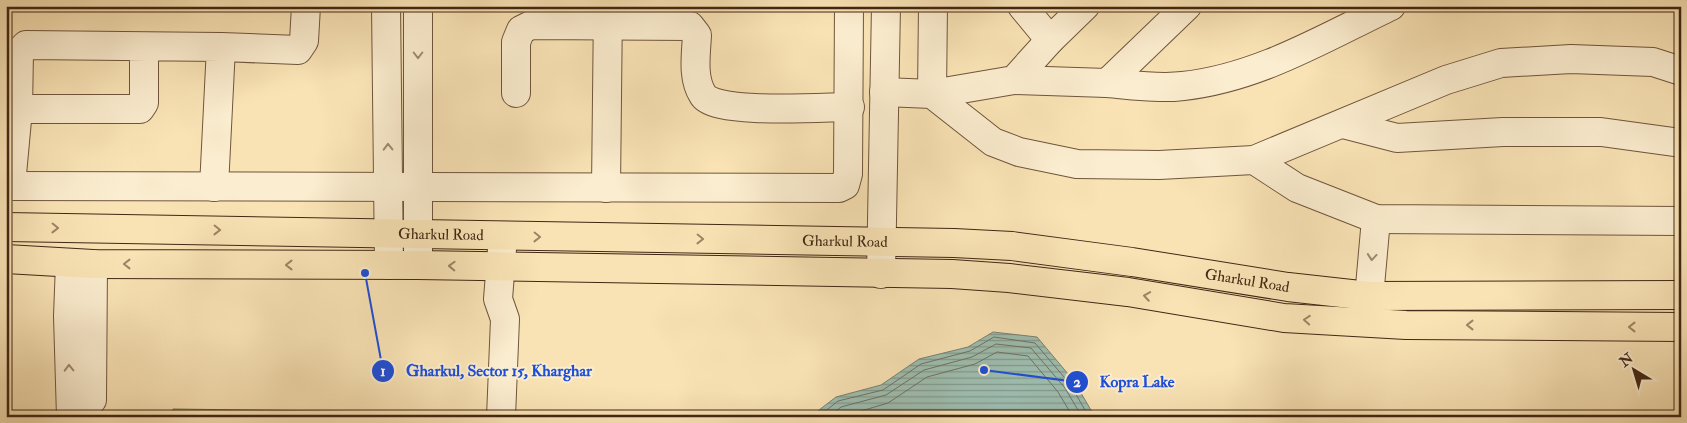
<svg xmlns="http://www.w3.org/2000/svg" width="1687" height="423" font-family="'IM FELL Double Pica',serif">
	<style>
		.grass { fill: url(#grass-dots); stroke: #7c7653 }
		.water { fill: url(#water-rules); stroke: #798172 }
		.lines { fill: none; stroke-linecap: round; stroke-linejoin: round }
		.shore { stroke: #707262; stroke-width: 1 }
		.minor-casing { stroke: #70553c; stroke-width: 30 }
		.major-casing { stroke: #422614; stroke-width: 30 }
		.minor { stroke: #fbedcf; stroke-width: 28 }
		.major { stroke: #f9e3b5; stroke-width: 28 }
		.oneway { stroke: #9e8a72 }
		.oneway2 { stroke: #9e8464 }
		.labels { text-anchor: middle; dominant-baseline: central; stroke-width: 4; stroke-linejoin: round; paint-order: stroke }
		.street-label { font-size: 15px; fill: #422614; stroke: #fbedcf }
		.leader { fill: none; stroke: #1d4ed8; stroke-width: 2 }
		.callout-dot { fill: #1d4ed8; stroke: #fbedcf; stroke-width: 2 }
		.mark-label { font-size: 15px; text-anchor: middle; font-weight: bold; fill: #fff }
		.callout-label { font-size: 16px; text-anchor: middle; font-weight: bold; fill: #1d4ed8; stroke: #fbedcf; stroke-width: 4; stroke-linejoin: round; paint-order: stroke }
	</style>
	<defs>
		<pattern id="grass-dots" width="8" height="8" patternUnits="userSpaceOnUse" patternTransform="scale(1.25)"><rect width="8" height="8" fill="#b7c592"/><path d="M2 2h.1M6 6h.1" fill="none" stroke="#9fa97d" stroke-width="1.8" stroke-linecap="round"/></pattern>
		<pattern id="water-rules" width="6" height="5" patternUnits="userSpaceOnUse" patternTransform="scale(1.25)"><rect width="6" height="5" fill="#9ebeb1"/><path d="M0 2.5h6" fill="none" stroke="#829a8f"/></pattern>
	</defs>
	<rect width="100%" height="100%" fill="#f9e3b5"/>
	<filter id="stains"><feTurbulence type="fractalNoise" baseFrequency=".004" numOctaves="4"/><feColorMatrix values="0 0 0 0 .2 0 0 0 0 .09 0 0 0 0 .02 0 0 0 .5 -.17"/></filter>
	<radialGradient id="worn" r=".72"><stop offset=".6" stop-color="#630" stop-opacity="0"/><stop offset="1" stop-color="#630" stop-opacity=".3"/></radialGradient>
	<path class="grass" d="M173 409 404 412V417H173Z"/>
	<path class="water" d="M993 332 1037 337 1074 381 1095 417H810L836 397 881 385 919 359 968 347Z"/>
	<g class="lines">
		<g class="shore">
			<path d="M818 417 838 401 883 390 921 364 970 351 994 337 1035 343 1070 384 1089 417"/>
			<path d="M829 417 841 407 886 395 924 370 972 357 996 344 1031 348 1065 388 1082 417"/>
			<path d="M841 417 888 403 927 377 975 364 997 352 1028 356 1058 392 1073 417"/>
		</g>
		<defs>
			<g id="minor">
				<path d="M386 6 389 265"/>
				<path d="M418 6V265"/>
				<path d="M1022 6 1050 40"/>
				<path d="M144 47V103L140 109H18L19 52 26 45 221 47 214 187"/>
				<path d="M221 47 298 50 304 41 306 6"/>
				<path d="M1014 80 1107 83 1187 6"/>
				<path d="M1107 83C1132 85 1159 89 1183 86 1258 78 1324 38 1391 6"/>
				<path d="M884 92 932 94 1014 80 1050 40 1085 6"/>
				<path d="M516 93V42L521 30 531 25 690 26 697 35C696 55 692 78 703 95 714 115 825 107 850 107"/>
				<path d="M932 94 993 142 1019 152 1077 164 1159 165 1254 160 1446 80 1501 63 1571 59 1653 62 1681 71"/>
				<path d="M932 94 933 6"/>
				<path d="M1343 124 1397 138 1503 132H1601L1681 143"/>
				<path d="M1254 160 1297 188 1376 219 1681 221"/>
				<path d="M11 185 18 109"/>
				<path d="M6 186 839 188 845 185 848 174 849 6"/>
				<path d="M606 188 608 6"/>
				<path d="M70 264 68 316 71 417"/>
				<path d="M881 274 886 6"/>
				<path d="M1367 320 1376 219"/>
				<path d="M92 400 93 264"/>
				<path d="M501 417 505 319 498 299 503 236"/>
			</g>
			<g id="major">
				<path id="s1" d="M6 227 954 243 1012 246 1132 262 1288 287 1369 296 1681 295"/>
				<path d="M6 259 93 264 418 265 952 274 1009 278 1128 292 1284 318 1406 325 1681 327"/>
			</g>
		</defs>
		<use href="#minor" class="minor-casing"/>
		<use href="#major" class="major-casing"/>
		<use href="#minor" class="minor"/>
		<use href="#major" class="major"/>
	</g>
	<defs><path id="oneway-chevron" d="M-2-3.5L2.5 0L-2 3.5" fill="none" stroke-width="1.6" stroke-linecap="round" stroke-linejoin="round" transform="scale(1.25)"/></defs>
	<g class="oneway">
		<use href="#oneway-chevron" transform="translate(418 55) rotate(90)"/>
		<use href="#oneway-chevron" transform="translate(388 147) rotate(-91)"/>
		<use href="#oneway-chevron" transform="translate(1372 257) rotate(95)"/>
		<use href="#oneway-chevron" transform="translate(69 368) rotate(-91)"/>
	</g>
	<g class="oneway2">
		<use href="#oneway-chevron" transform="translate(55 228) rotate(1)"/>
		<use href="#oneway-chevron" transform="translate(217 230) rotate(1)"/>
		<use href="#oneway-chevron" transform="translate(537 237) rotate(1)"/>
		<use href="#oneway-chevron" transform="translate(700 239) rotate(1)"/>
		<use href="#oneway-chevron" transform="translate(127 264) rotate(-180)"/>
		<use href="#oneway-chevron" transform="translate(289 265) rotate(-180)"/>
		<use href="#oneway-chevron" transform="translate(452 266) rotate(-178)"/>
		<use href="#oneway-chevron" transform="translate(1147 296) rotate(-171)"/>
		<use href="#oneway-chevron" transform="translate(1307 320) rotate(-176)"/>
		<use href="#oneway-chevron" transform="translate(1470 325) rotate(-180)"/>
		<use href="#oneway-chevron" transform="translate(1632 327) rotate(-180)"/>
	</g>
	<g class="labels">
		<g class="street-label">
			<text stroke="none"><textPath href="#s1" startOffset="435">Gharkul Road</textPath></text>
			<text stroke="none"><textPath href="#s1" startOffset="839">Gharkul Road</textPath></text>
			<text stroke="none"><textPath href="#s1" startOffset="1244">Gharkul Road</textPath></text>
		</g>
	</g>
	<path class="leader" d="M365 273L383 371M984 370L1077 382"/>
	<g class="callout-dot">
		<circle cx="365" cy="273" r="5"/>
		<circle cx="984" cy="370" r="5"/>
		<circle cx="383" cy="371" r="12"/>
		<circle cx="1077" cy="382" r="12"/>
	</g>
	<g class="mark-label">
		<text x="383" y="376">1</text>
		<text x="1077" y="387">2</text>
	</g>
	<g class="callout-label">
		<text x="499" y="376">Gharkul, Sector 15, Kharghar</text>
		<text x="1137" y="387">Kopra Lake</text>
	</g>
	<rect width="1687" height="423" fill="none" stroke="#f9e3b5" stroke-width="25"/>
	<rect x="8" y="8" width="1672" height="408" fill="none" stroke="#422614" stroke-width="2.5"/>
	<rect x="12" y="12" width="1662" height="398" fill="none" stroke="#422614"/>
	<g transform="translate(1634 370) rotate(322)" stroke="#fbedcf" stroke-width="4" paint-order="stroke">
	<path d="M0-4L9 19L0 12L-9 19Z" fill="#422614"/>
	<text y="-8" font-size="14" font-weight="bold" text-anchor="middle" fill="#422614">N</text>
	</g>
	<rect width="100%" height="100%" filter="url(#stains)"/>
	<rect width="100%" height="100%" fill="url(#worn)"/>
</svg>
